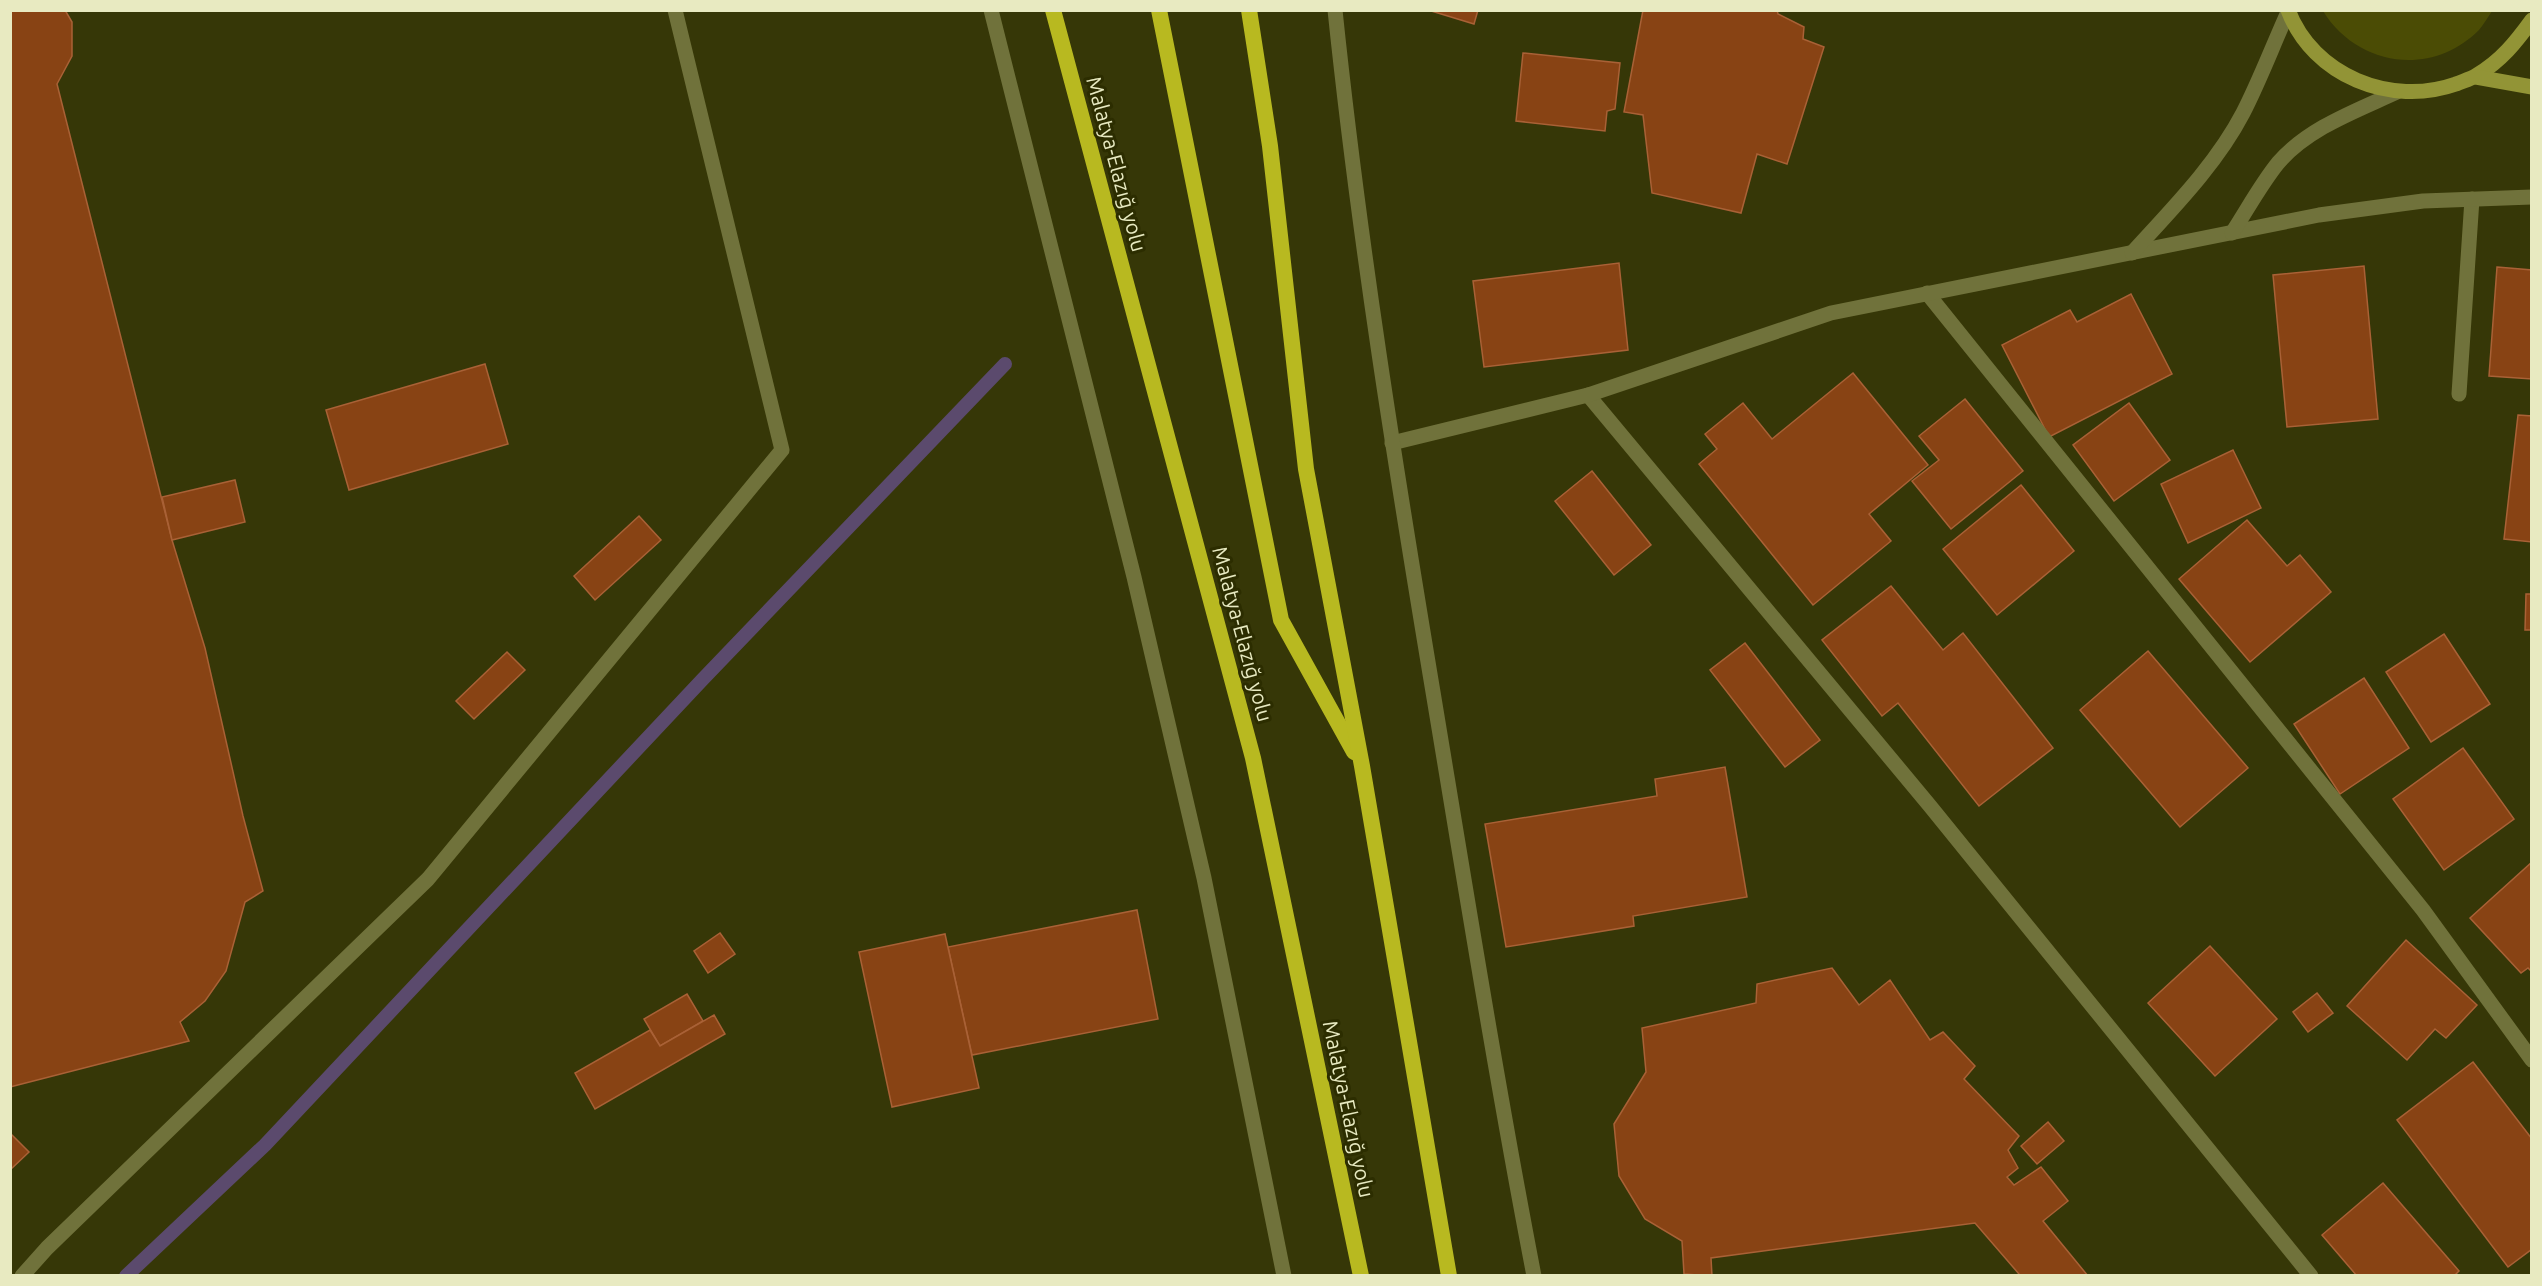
<svg xmlns="http://www.w3.org/2000/svg" width="2542" height="1286" font-family="Ubuntu,sans-serif">
	<style>
		.green { fill: #4b4c05 }
		.lines { fill: none; stroke-linecap: round; stroke-linejoin: round }
		.stream { stroke: #5b4a6d; stroke-width: 14 }
		.building { fill: #884314; stroke: #a96136; stroke-width: 1.5 }
		.service { stroke: #70723b; stroke-width: 15 }
		.minor { stroke: #70723b; stroke-width: 15 }
		.tertiary { stroke: #70723b; stroke-width: 15 }
		.secondary { stroke: #929436; stroke-width: 15 }
		.trunk { stroke: #b8b920; stroke-width: 16 }
		.labels { text-anchor: middle; dominant-baseline: central; stroke-width: 6; stroke-linejoin: round; paint-order: stroke }
		.street-label { font-size: 21px; fill: #e8eac1; stroke: #2c2d00 }
	</style>
	<rect width="100%" height="100%" fill="#363707"/>
	<path class="green" d="M2323 11H2492C2488 17 2484 24 2479 30 2431 78 2357 66 2323 11Z"/>
	<g class="lines">
		<path class="stream" d="M126 1276 265 1145 702 680 1005 364"/>
	</g>
	<g class="building">
		<path d="M10 10H65L72 22V56L57 84 172 540 205 648 243 816 263 891 245 902 226 971 205 1001 180 1022 189 1041 10 1087Z"/>
		<path d="M1428 10H1478L1474 24Z"/>
		<path d="M1643 10H1777L1778 14 1804 27 1803 39 1824 47 1787 164 1757 154 1741 213 1652 193 1643 115 1624 112Z"/>
		<path d="M1523 53 1620 63 1615 109 1607 111 1605 131 1516 121Z"/>
		<path d="M1619 263 1628 350 1484 367 1473 281Z"/>
		<path d="M2364 266 2378 419 2287 427 2273 275Z"/>
		<path d="M2497 267 2532 270V379L2489 376Z"/>
		<path d="M2131 294 2172 374 2049 437 2002 345 2070 310 2077 322Z"/>
		<path d="M485 364 508 444 349 490 326 410Z"/>
		<path d="M1853 373 1928 465 1869 514 1891 541 1813 605 1699 464 1717 449 1705 434 1743 403 1772 439Z"/>
		<path d="M1965 399 2023 471 1951 529 1912 481 1939 460 1919 436Z"/>
		<path d="M2129 403 2170 460 2114 501 2073 445Z"/>
		<path d="M2518 415 2532 416V542L2504 539Z"/>
		<path d="M2233 450 2261 508 2188 543 2161 484Z"/>
		<path d="M1592 471 1651 545 1614 575 1555 501Z"/>
		<path d="M235 480 245 522 172 540 162 497Z"/>
		<path d="M2021 485 2074 551 1997 615 1943 549Z"/>
		<path d="M639 516 661 540 595 600 574 576Z"/>
		<path d="M2247 520 2287 566 2300 555 2331 592 2250 662 2179 579Z"/>
		<path d="M1891 586 1943 650 1963 633 2053 748 1979 806 1898 703 1882 716 1822 640Z"/>
		<path d="M2526 594H2532V630H2525Z"/>
		<path d="M2444 634 2490 704 2431 742 2386 672Z"/>
		<path d="M1745 643 1820 740 1785 767 1710 670Z"/>
		<path d="M2148 651 2248 768 2180 827 2080 710Z"/>
		<path d="M507 652 525 670 474 719 456 701Z"/>
		<path d="M2364 678 2409 748 2340 794 2294 724Z"/>
		<path d="M2463 748 2514 819 2444 870 2393 799Z"/>
		<path d="M1725 767 1747 897 1633 916 1634 926 1506 947 1485 824 1657 796 1655 779Z"/>
		<path d="M2532 862V972L2528 968 2521 973 2470 918Z"/>
		<path d="M1137 910 1158 1019 972 1055 948 947Z"/>
		<path d="M720 933 735 954 708 973 694 951Z"/>
		<path d="M945 934 979 1088 892 1107 859 952Z"/>
		<path d="M2406 940 2477 1005 2446 1038 2435 1029 2407 1060 2347 1006Z"/>
		<path d="M2210 946 2277 1019 2215 1076 2148 1003Z"/>
		<path d="M1832 968 1859 1005 1890 980 1930 1040 1943 1032 1975 1066 1964 1079 2019 1136 2008 1150 2018 1168 2007 1177 2014 1185 2041 1167 2068 1201 2043 1221 2088 1276H2018L2019 1274 1975 1223 1711 1258 1712 1276 1684 1274 1682 1241 1645 1219 1619 1176 1614 1124 1646 1072 1642 1028 1756 1003 1757 984Z"/>
		<path d="M2317 993 2333 1013 2308 1032 2293 1012Z"/>
		<path d="M687 994 703 1021 660 1046 644 1019Z"/>
		<path d="M714 1015 725 1034 595 1109 575 1073 650 1030 660 1046Z"/>
		<path d="M2473 1062 2532 1139V1249L2508 1267 2397 1120Z"/>
		<path d="M2048 1122 2064 1141 2037 1164 2021 1146Z"/>
		<path d="M10 1133 29 1152 10 1170Z"/>
		<path d="M2383 1183 2459 1271 2454 1276H2357L2322 1235Z"/>
	</g>
	<g class="lines">
		<path class="service" d="M2459 394 2472 199"/>
		<g class="minor">
			<path d="M1927 293 2423 910 2532 1060"/>
			<path d="M1588 395 1930 806 2311 1276"/>
			<path d="M1392 443 1588 395 1831 313 2319 215 2423 201 2532 197"/>
			<path d="M22 1276 47 1248 428 879 782 450 675 10"/>
		</g>
		<g class="tertiary">
			<path d="M991 10 1134 577 1204 878 1284 1276"/>
			<path d="M1335 10C1359 241 1396 470 1434 698 1466 891 1497 1084 1534 1276"/>
			<path d="M2232 233C2247 210 2261 184 2278 163 2308 128 2356 111 2397 92"/>
			<path d="M2132 253C2171 210 2216 165 2243 113 2260 80 2273 45 2288 12"/>
		</g>
		<g class="secondary">
			<path d="M2288 10C2313 76 2391 107 2456 84 2463 81 2471 79 2477 75 2501 61 2516 42 2532 20"/>
			<path d="M2476 77 2532 87"/>
		</g>
		<g class="trunk">
			<path d="M1053 10 1253 758 1361 1276"/>
			<path d="M1159 10 1281 620 1354 752"/>
			<path d="M1249 10 1270 146 1306 469 1362 766 1449 1276"/>
		</g>
	</g>
	<g class="labels">
		<g class="street-label">
			<text transform="translate(1117 164) rotate(75)">Malatya-Elazığ yolu</text>
			<text transform="translate(1243 634) rotate(75)">Malatya-Elazığ yolu</text>
			<text transform="translate(1349 1109) rotate(78)">Malatya-Elazığ yolu</text>
		</g>
	</g>
	<rect width="2542" height="1286" fill="none" stroke="#e8eac1" stroke-width="24"/>
</svg>
